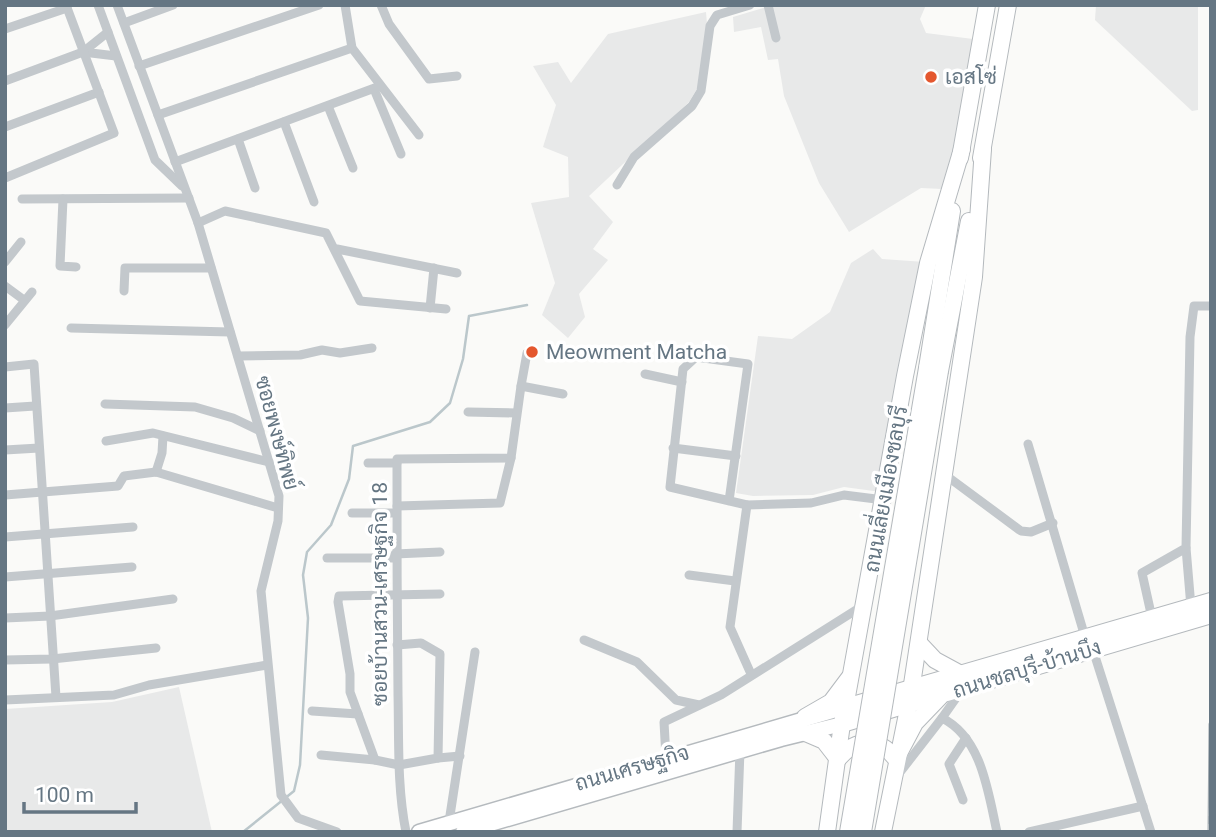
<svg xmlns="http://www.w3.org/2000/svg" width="1216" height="837" font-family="Roboto,Sarabun,sans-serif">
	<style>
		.built { fill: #e8e9e9 }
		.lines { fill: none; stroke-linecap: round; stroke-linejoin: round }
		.stream { stroke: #bbc7cb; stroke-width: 2.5 }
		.primary-casing { stroke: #b5babe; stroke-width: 17 }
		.trunk-casing { stroke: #b4b9bd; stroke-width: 18 }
		.minor { stroke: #c3c8cc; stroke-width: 9 }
		.primary { stroke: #fff; stroke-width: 14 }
		.trunk { stroke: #fff; stroke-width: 16 }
		.rail-casing { stroke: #a2aab0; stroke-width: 5 }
		.rail { stroke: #fff; stroke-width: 2.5; stroke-dasharray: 8; stroke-linecap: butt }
		.trunk-bridge-casing { stroke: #b4b9bd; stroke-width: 18; stroke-linecap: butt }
		.trunk-bridge { stroke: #fff; stroke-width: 16 }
		.poi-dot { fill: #e4572e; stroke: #fff; stroke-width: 2.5 }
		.labels { text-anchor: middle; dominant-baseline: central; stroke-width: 7; stroke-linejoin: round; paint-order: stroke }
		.poi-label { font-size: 21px; fill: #657683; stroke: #fff; text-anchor: start }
		.street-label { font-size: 21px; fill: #657683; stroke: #fff }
	</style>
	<rect width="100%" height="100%" fill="#fafaf8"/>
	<g class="built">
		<path d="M773 5H926L920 19 926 33 973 39 955 144 942 189 921 188 849 232 819 183 784 96 778 59 768 60 761 27 734 32 733 17Z"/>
		<path d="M1096 5H1198V110L1192 111 1095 20Z"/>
		<path d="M706 12 707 24 698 87 689 102 589 196 613 222 593 249 608 260 579 294 585 317 568 338 542 315 555 283 531 203 569 197 568 157 543 147 556 105 533 66 558 62 571 83 608 34Z"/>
		<path d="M873 249 882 259 925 262 881 492 844 487 813 495 753 496 736 493 758 336 792 339 830 312 851 263Z"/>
		<path d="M179 687 212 832H5V709L112 702Z"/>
	</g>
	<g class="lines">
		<path class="stream" d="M243 832 294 791 300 765 308 618 303 575 307 552 331 525 349 479 353 446 430 422 450 403 463 359 469 316 527 305"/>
		<defs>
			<g id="primary">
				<path d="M419 832 846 707"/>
				<path d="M463 832 781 739 842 724"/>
			</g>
			<g id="trunk">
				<path d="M960 158 987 5"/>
				<path d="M981 158 1008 5"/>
				<path d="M927 368 952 211"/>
				<path d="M940 371 969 221"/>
				<path d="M919 643 935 660 959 673"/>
				<path d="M846 707 1211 601"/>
				<path d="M805 717 831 702 849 678"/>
				<path d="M842 724 1211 615"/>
				<path d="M803 732 824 741 838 759"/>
				<path d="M838 759C856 738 878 736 896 759L915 723 940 697"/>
				<path d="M827 832 842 724 905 376 928 263 962 149"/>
				<path d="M883 832 909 704 974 277 983 149"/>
			</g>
		</defs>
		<use href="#primary" class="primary-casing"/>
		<use href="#trunk" class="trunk-casing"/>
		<g class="minor">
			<path d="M98 5 155 160 182 186"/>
			<path d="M117 5 198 223 279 496 278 521 261 591 281 795 298 818 337 832"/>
			<path d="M345 5 352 48 419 135"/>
			<path d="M381 5 389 24 429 79 457 76"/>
			<path d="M768 5 776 38"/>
			<path d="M124 23 173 5"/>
			<path d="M5 29 67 8"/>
			<path d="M108 32 83 52 116 56"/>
			<path d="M139 66 319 5"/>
			<path d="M5 81 83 52"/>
			<path d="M374 89 401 154"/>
			<path d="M328 106 353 168"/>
			<path d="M158 115 352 48"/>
			<path d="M284 122 314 202"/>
			<path d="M5 127 99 92"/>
			<path d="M238 139 255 188"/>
			<path d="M175 162 380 86"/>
			<path d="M5 178 114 133 66 5"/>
			<path d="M617 185 634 157 692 106 701 91 710 26 717 15 750 5"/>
			<path d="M22 199 189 198"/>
			<path d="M63 199 60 266 76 267"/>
			<path d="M198 223 225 211 326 233 360 301 446 309"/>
			<path d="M337 249 457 273"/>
			<path d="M5 262 21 242"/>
			<path d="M5 286 24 300"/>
			<path d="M124 291 125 268H211"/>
			<path d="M430 308 434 268"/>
			<path d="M5 325 32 292"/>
			<path d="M71 328 230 332"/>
			<path d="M238 356 300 355 322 350 340 353 372 348"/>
			<path d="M5 367 34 364 56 697"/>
			<path d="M645 374 682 382"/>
			<path d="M521 386 527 353"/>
			<path d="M105 404 195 407 233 418 260 431"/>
			<path d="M5 408 35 406"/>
			<path d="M468 412 516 413"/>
			<path d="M106 441 153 433 269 462"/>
			<path d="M1028 444 1085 637"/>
			<path d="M673 448 736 456"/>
			<path d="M5 450 39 448"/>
			<path d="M368 463H397"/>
			<path d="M156 472 162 453 163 436"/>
			<path d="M944 474 1021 531 1031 532 1053 523"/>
			<path d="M5 495 118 486 124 476 156 472 278 508"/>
			<path d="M729 501 748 364 696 357 683 369 670 487 747 505 811 503 844 495 884 500"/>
			<path d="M747 505 730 627 751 674"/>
			<path d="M397 506 500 503 511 458"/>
			<path d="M352 513H396"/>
			<path d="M5 537 133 527"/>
			<path d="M1186 548 1191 607"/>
			<path d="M395 554 440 552"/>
			<path d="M327 558H395"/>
			<path d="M689 575 735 581"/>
			<path d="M5 577 132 567"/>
			<path d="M5 618 50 616 173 599"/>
			<path d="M1152 618 1142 573 1186 548 1190 337 1194 306H1211"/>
			<path d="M584 640 637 662 676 700 699 705"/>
			<path d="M397 645 421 643 440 654 438 758 399 765 375 760 350 692V674L338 602 339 596 440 594"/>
			<path d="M1093 650 1151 832"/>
			<path d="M5 660 52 659 156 648"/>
			<path d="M5 700 114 695 149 685 267 665"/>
			<path d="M312 711 358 714"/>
			<path d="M942 718 961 691"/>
			<path d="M321 755 375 760"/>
			<path d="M438 758 460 756"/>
			<path d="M666 758 664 722 721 695 864 605"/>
			<path d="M897 776 942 718C982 738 988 792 997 832"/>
			<path d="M963 800 949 764 966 738"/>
			<path d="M449 822 475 652"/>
			<path d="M406 832C397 787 399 740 398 694 397 615 397 538 397 459L511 458 521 386 563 394"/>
			<path d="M737 832 740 750"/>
			<path d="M1029 832 1143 806"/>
		</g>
		<use href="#primary" class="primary"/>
		<use href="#trunk" class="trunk"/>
		<defs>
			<path id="rail" d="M1210 832 1211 724"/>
		</defs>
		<use href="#rail" class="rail-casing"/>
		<use href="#rail" class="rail"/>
		<defs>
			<g id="trunk-bridge">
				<path d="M848 832 927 368"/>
				<path d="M863 832 940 371"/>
			</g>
		</defs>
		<use href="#trunk-bridge" class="trunk-bridge-casing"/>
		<use href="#trunk-bridge" class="trunk-bridge"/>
	</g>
	<g class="poi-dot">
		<circle cx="931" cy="77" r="7"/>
		<circle cx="532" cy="352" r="7"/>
	</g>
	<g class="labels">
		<g class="poi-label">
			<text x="945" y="77">เอสโซ่</text>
			<text x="546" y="352">Meowment Matcha</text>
		</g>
		<g class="street-label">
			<text transform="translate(277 433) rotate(75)">ซอยพงษ์ทิพย์</text>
			<text transform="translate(886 489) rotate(-80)">ถนนเลี่ยงเมืองชลบุรี</text>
			<text transform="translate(380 594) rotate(-90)">ซอยบ้านสวน-เศรษฐกิจ 18</text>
			<text transform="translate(1027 669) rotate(-17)">ถนนชลบุรี-บ้านบึง</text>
			<text transform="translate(632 768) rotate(-16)">ถนนเศรษฐกิจ</text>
		</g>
	</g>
	<rect width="1216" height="837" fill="none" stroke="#657683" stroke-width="14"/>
	<path d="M24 802v10h112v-10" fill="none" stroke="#657683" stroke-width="3.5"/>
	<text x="35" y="802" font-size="21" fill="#657683" stroke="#ffffff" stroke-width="5" paint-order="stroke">100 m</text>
</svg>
